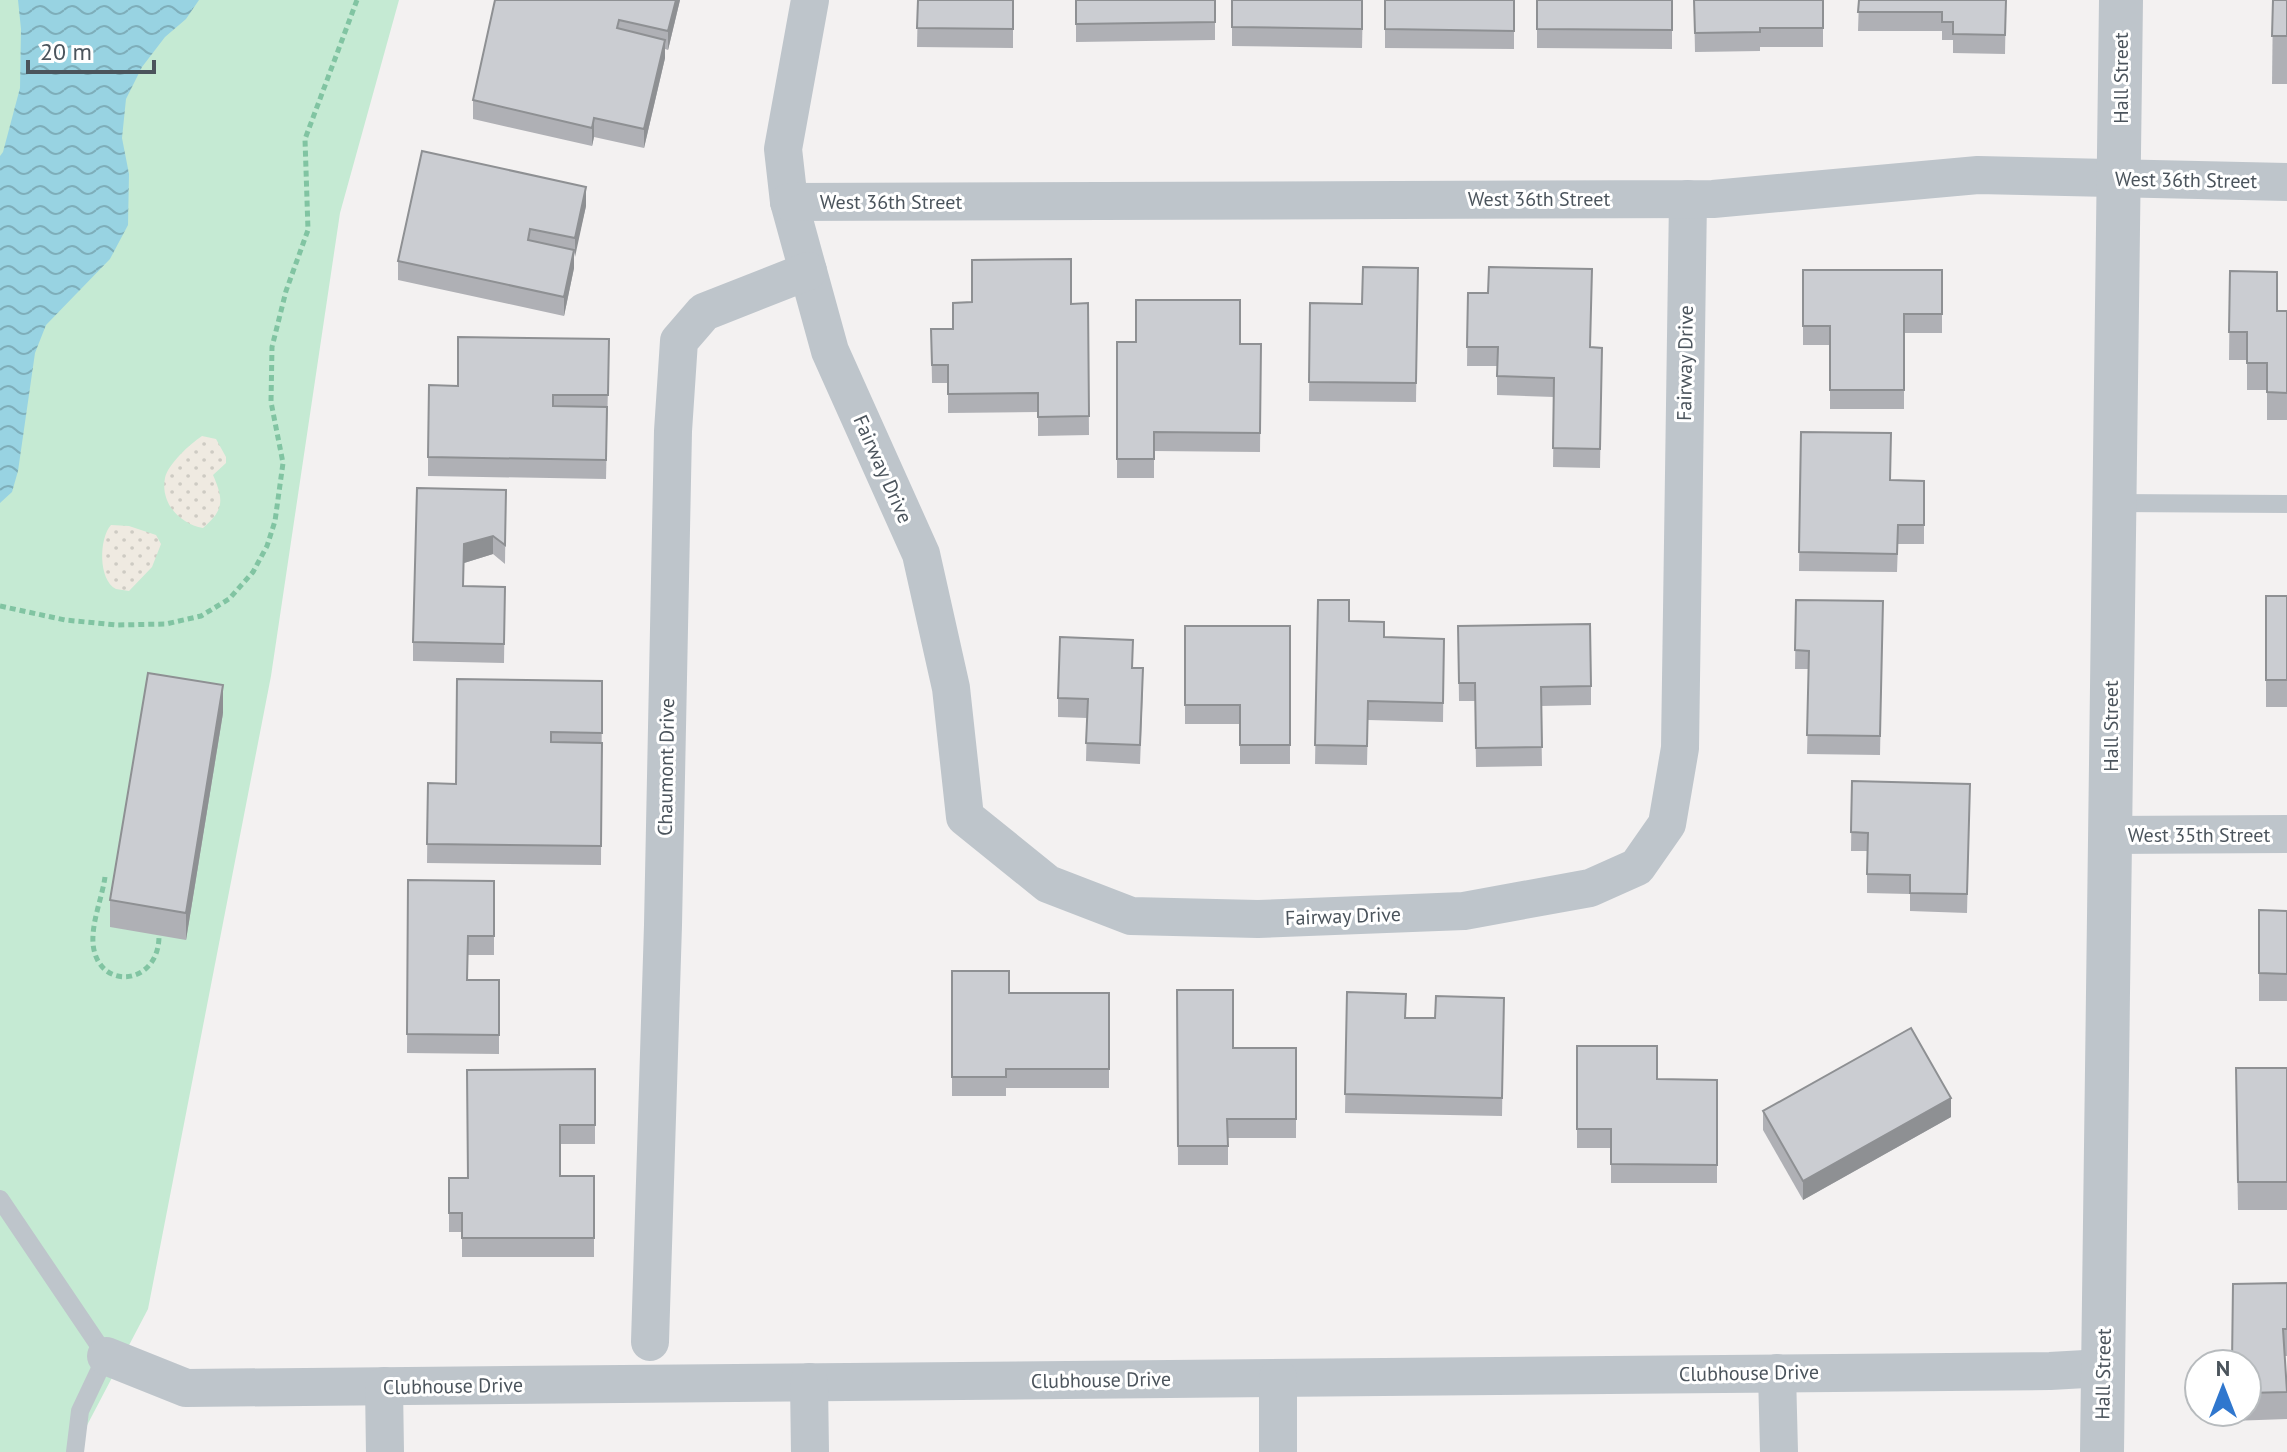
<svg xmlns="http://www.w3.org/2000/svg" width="2287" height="1452" font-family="'PT Sans',sans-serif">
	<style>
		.grass { fill: #c5ead3 }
		.sand { fill: url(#sand-dots) }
		.water { fill: url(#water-waves) }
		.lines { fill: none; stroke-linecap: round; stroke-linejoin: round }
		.path { stroke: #81c4a2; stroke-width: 5; stroke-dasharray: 6 4; stroke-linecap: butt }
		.service { stroke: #bec5cb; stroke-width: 18 }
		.minor { stroke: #bec5cb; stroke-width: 38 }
		.tertiary { stroke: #bec5cb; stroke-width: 44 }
		.wall { fill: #afb0b5 }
		.shaded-wall { fill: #8e9093 }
		.building { fill: #cbcdd2; stroke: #8e9093; stroke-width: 2 }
		.labels { text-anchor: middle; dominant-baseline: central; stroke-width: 6; stroke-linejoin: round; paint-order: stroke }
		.street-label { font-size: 20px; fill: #4b545c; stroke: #fff }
	</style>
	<defs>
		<pattern id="sand-dots" width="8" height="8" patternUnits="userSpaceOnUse" patternTransform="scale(2)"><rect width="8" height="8" fill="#efeae1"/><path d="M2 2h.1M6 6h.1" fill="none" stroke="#cecbc3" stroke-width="1.8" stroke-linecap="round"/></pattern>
		<pattern id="water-waves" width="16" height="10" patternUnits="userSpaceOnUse" patternTransform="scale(2)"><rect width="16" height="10" fill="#98d3e2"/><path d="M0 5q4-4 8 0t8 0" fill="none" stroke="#7eaeba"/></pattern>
	</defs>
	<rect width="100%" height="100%" fill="#f3f1f1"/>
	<path class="grass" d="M0 0H399L340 213 271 676 148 1309 73 1452H0Z"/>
	<g class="sand">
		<path d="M202 436 216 439 226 457V463L213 475C224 500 224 510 203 528 180 524 160 503 165 478 168 464 190 444 202 436Z"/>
		<path d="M111 525 129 526 156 535 161 544 152 567 129 591C125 590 120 590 116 589 98 580 99 538 111 525Z"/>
	</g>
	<path class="water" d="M18 0H199L186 19 165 37 142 67 126 99 122 138 129 174 128 225 110 259 46 325 35 353 18 471 12 492 0 503V156L3 152 20 88 21 29Z"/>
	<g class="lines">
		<g class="path">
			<path d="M0 606 65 620 117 625 166 624 201 616 229 599 253 572 267 546 275 521 283 463 271 402 272 347 286 291 308 230 305 139 357 0"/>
			<path d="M105 877C102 899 89 928 94 950 103 991 159 984 159 936"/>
		</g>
		<g class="service">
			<path d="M2114 503 2287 504"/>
			<path d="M0 1199 106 1356 80 1411 75 1452"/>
		</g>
		<g class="minor">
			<path d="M810 0 783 149 789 202 830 351 921 554 951 688 965 817 1048 884 1131 916 1258 919 1464 911 1590 888 1637 867 1667 824 1680 748 1688 199"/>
			<path d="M789 202 1713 199 1978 175 2287 182"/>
			<path d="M2110 835 2287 834"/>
			<path d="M650 1342 663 925 673 431 679 341 704 312 808 271"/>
			<path d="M106 1356 186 1388 2050 1371 2103 1368"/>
			<path d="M1777 1373 1779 1452"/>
			<path d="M809 1382 810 1452"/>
			<path d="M384 1386 385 1452"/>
			<path d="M1278 1452V1378"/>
		</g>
		<path class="tertiary" d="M2102 1452 2121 0"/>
	</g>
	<g class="wall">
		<path d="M495 0H680L668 50 665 49V58L644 148 594 137 592 146 473 119V100Z"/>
		<path d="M918 0H1013V48L917 47Z"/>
		<path d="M1076 0H1215V40L1076 42Z"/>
		<path d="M1232 0H1363L1362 48 1232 46Z"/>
		<path d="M1385 0H1514V49L1385 48Z"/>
		<path d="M1537 0H1672V49L1537 48Z"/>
		<path d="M1694 0H1823V47H1760V51L1695 52Z"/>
		<path d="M1859 0H2006L2005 54 1953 53V40H1942V31H1858Z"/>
		<path d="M2273 0H2287V84H2272Z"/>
		<path d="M586 206 574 257V268L564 316 398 280V261Z"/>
		<path d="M1418 268 1416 402 1309 401 1310 303 1362 304Z"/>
		<path d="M1803 270H1942V333H1904V409H1830V345H1803Z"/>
		<path d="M2230 271 2277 311H2287V420H2267V390H2247V360H2229Z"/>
		<path d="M1468 293 1591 347 1602 348 1600 468 1553 467 1554 397 1497 395V366H1467Z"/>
		<path d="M1088 303 1089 435 1038 436V412L948 413V383H932L931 329H953L1071 304Z"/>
		<path d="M609 339 606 479 428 476V457L458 386Z"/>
		<path d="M1117 342 1261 344 1260 452 1154 451V478H1117Z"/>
		<path d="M1801 432 1890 480 1924 481V544H1898L1897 572 1799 571Z"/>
		<path d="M506 490 505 564 493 554 464 563 463 586 505 587 504 663 413 661V642Z"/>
		<rect x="2266" y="596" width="21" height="111"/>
		<path d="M1318 600 1349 621 1384 637 1444 639 1443 722 1368 720 1367 765 1315 764Z"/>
		<path d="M1796 600 1883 601 1880 755 1807 754 1809 669H1795Z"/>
		<path d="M1185 626H1290V764H1240V724H1185Z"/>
		<path d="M1458 626 1591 686V705L1541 706 1542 766 1476 767 1475 701H1459Z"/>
		<path d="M1133 668 1143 687 1140 764 1086 761 1087 718 1058 717V698Z"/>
		<path d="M602 681 601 865 427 863 428 783 456 784Z"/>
		<path d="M223 713 186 940 110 927V900Z"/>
		<path d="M1852 781 1970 784 1967 913 1910 911V894L1867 893V851H1851Z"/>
		<path d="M408 880 494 881V955H468L467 980H499V1054L407 1053Z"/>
		<path d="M2259 910 2287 911V1001H2259Z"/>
		<path d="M952 971 1009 993H1109V1088H1006V1096H952Z"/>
		<path d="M1177 990 1233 1048H1296V1138H1228V1165H1178Z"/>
		<path d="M1347 992 1405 1018H1435L1504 998 1502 1116 1345 1113Z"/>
		<path d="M1577 1046 1657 1079 1717 1080V1183H1611V1148H1577Z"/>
		<path d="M2287 1068V1210H2238L2236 1096Z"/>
		<path d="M595 1069V1144H560V1176H594V1257H462V1232H449V1178H468Z"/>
		<path d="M1763 1111 1951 1117 1803 1200 1763 1130Z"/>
		<path d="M2287 1283V1356H2285L2287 1386V1419L2231 1421V1412H2247V1364Z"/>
	</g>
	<g class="shaded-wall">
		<path d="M676 0H680L668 50V31Z"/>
		<path d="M665 40V58L644 148V129Z"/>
		<path d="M594 118V137L592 146V128Z"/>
		<path d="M586 187V206L575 257V238Z"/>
		<path d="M574 250V268L564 316V297Z"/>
		<path d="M493 536V554L464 563V544Z"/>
		<path d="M223 685V713L186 940V913Z"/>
		<path d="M1951 1098V1117L1803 1200V1181Z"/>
	</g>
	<g class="building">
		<path d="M495 0H676L668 31 619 20 617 28 665 40 644 129 594 118 592 128 473 100Z"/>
		<path d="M918 0H1013V29L917 28Z"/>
		<path d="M1076 0H1215V22L1076 24Z"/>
		<path d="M1232 0H1362V29L1232 27Z"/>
		<path d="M1385 0H1514V31L1385 29Z"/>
		<path d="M1537 0H1672V30L1537 29Z"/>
		<path d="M1694 0H1823V28H1760V32L1695 33Z"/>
		<path d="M1859 0H2006L2005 35 1953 34V22H1942V12H1858Z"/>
		<path d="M2273 0H2287V36H2272Z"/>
		<path d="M422 151 586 187 575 238 530 229 528 240 574 250 564 297 398 261Z"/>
		<path d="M1071 259V304L1088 303 1089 416 1038 417V393L948 394V365H932L931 329H953V303L972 302V260Z"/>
		<path d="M1363 267 1418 268 1416 383 1309 382 1310 303 1362 304Z"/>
		<path d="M1489 267 1592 269 1590 347 1602 348 1600 449 1553 448 1554 378 1497 376 1498 347H1467L1468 293H1488Z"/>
		<path d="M1803 270H1942V314H1904V390H1830V326H1803Z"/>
		<path d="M2230 271 2277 272V311H2287V393L2267 392V363H2247V332H2229Z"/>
		<path d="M1136 300H1240V344H1261L1260 433 1154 432V459H1117V342H1136Z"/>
		<path d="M458 337 609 339 608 395H553V406L607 407 606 460 428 457 429 385 458 386Z"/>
		<path d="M1801 432 1891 433 1890 480 1924 481V525H1898L1897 554 1799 552Z"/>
		<path d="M417 488 506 490 505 545 493 536 464 544 463 586 505 587 504 644 413 642Z"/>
		<rect x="2266" y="596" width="21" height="84"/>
		<path d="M1318 600H1349V621L1384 622V637L1444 639 1443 703 1368 701 1367 746 1315 745Z"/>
		<path d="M1796 600 1883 601 1880 736 1807 735 1809 651 1795 650Z"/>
		<path d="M1590 624 1591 686 1541 687 1542 747 1476 748 1475 683H1459L1458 626Z"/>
		<path d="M1185 626H1290V745H1240V705H1185Z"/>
		<path d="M1060 637 1133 640 1132 668H1143L1140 745 1086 743 1088 699 1058 698Z"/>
		<path d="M148 673 223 685 186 913 110 900Z"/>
		<path d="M457 679 602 681V733L551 732V742L602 743 601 846 427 844 428 783 456 784Z"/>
		<path d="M1852 781 1970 784 1967 894 1910 893V875L1867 874 1868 833 1851 832Z"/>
		<path d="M408 880 494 881V936H468L467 980H499V1035L407 1034Z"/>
		<path d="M2259 910 2287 911V974L2259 973Z"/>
		<path d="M952 971H1009V993H1109V1069H1006V1077H952Z"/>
		<path d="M1177 990H1233V1048H1296V1119H1227L1228 1146H1178Z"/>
		<path d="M1347 992 1406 994 1405 1018H1435L1436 996 1504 998 1502 1098 1345 1094Z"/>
		<path d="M1911 1028 1951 1098 1803 1181 1763 1111Z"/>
		<path d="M1577 1046H1657V1079L1717 1080V1165L1611 1164V1129H1577Z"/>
		<path d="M2236 1068H2287V1182H2238Z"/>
		<path d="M595 1069V1125H560V1176H594V1238H462V1213H449V1178H468L467 1070Z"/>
		<path d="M2287 1283V1329H2283L2287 1392 2247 1393V1364H2232L2233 1284Z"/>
	</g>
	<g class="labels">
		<g class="street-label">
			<text transform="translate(2121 78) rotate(-90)">Hall Street</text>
			<text transform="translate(2186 180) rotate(1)">West 36th Street</text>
			<text x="1539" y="199">West 36th Street</text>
			<text x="891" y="202">West 36th Street</text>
			<text transform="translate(1685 363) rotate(-89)">Fairway Drive</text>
			<text transform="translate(883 469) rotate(66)">Fairway Drive</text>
			<text transform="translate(2111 726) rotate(-90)">Hall Street</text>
			<text transform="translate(666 767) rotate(-89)">Chaumont Drive</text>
			<text x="2199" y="835">West 35th Street</text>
			<text transform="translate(1343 916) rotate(-2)">Fairway Drive</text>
			<text transform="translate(1749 1373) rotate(-1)">Clubhouse Drive</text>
			<text transform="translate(2103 1374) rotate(-89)">Hall Street</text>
			<text transform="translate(1101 1380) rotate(-1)">Clubhouse Drive</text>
			<text transform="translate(453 1386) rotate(-1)">Clubhouse Drive</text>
		</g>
	</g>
	<g transform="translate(2223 1388)"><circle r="38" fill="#ffffff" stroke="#b7bbbe" stroke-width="2"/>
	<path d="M0-6L14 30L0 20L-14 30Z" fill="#3077ce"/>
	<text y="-12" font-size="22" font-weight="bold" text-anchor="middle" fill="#4b545c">N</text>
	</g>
	<path d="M28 60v12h126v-12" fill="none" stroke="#4b545c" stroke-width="4"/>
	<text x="40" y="60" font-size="24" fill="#4b545c" stroke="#ffffff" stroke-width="6" paint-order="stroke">20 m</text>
</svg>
